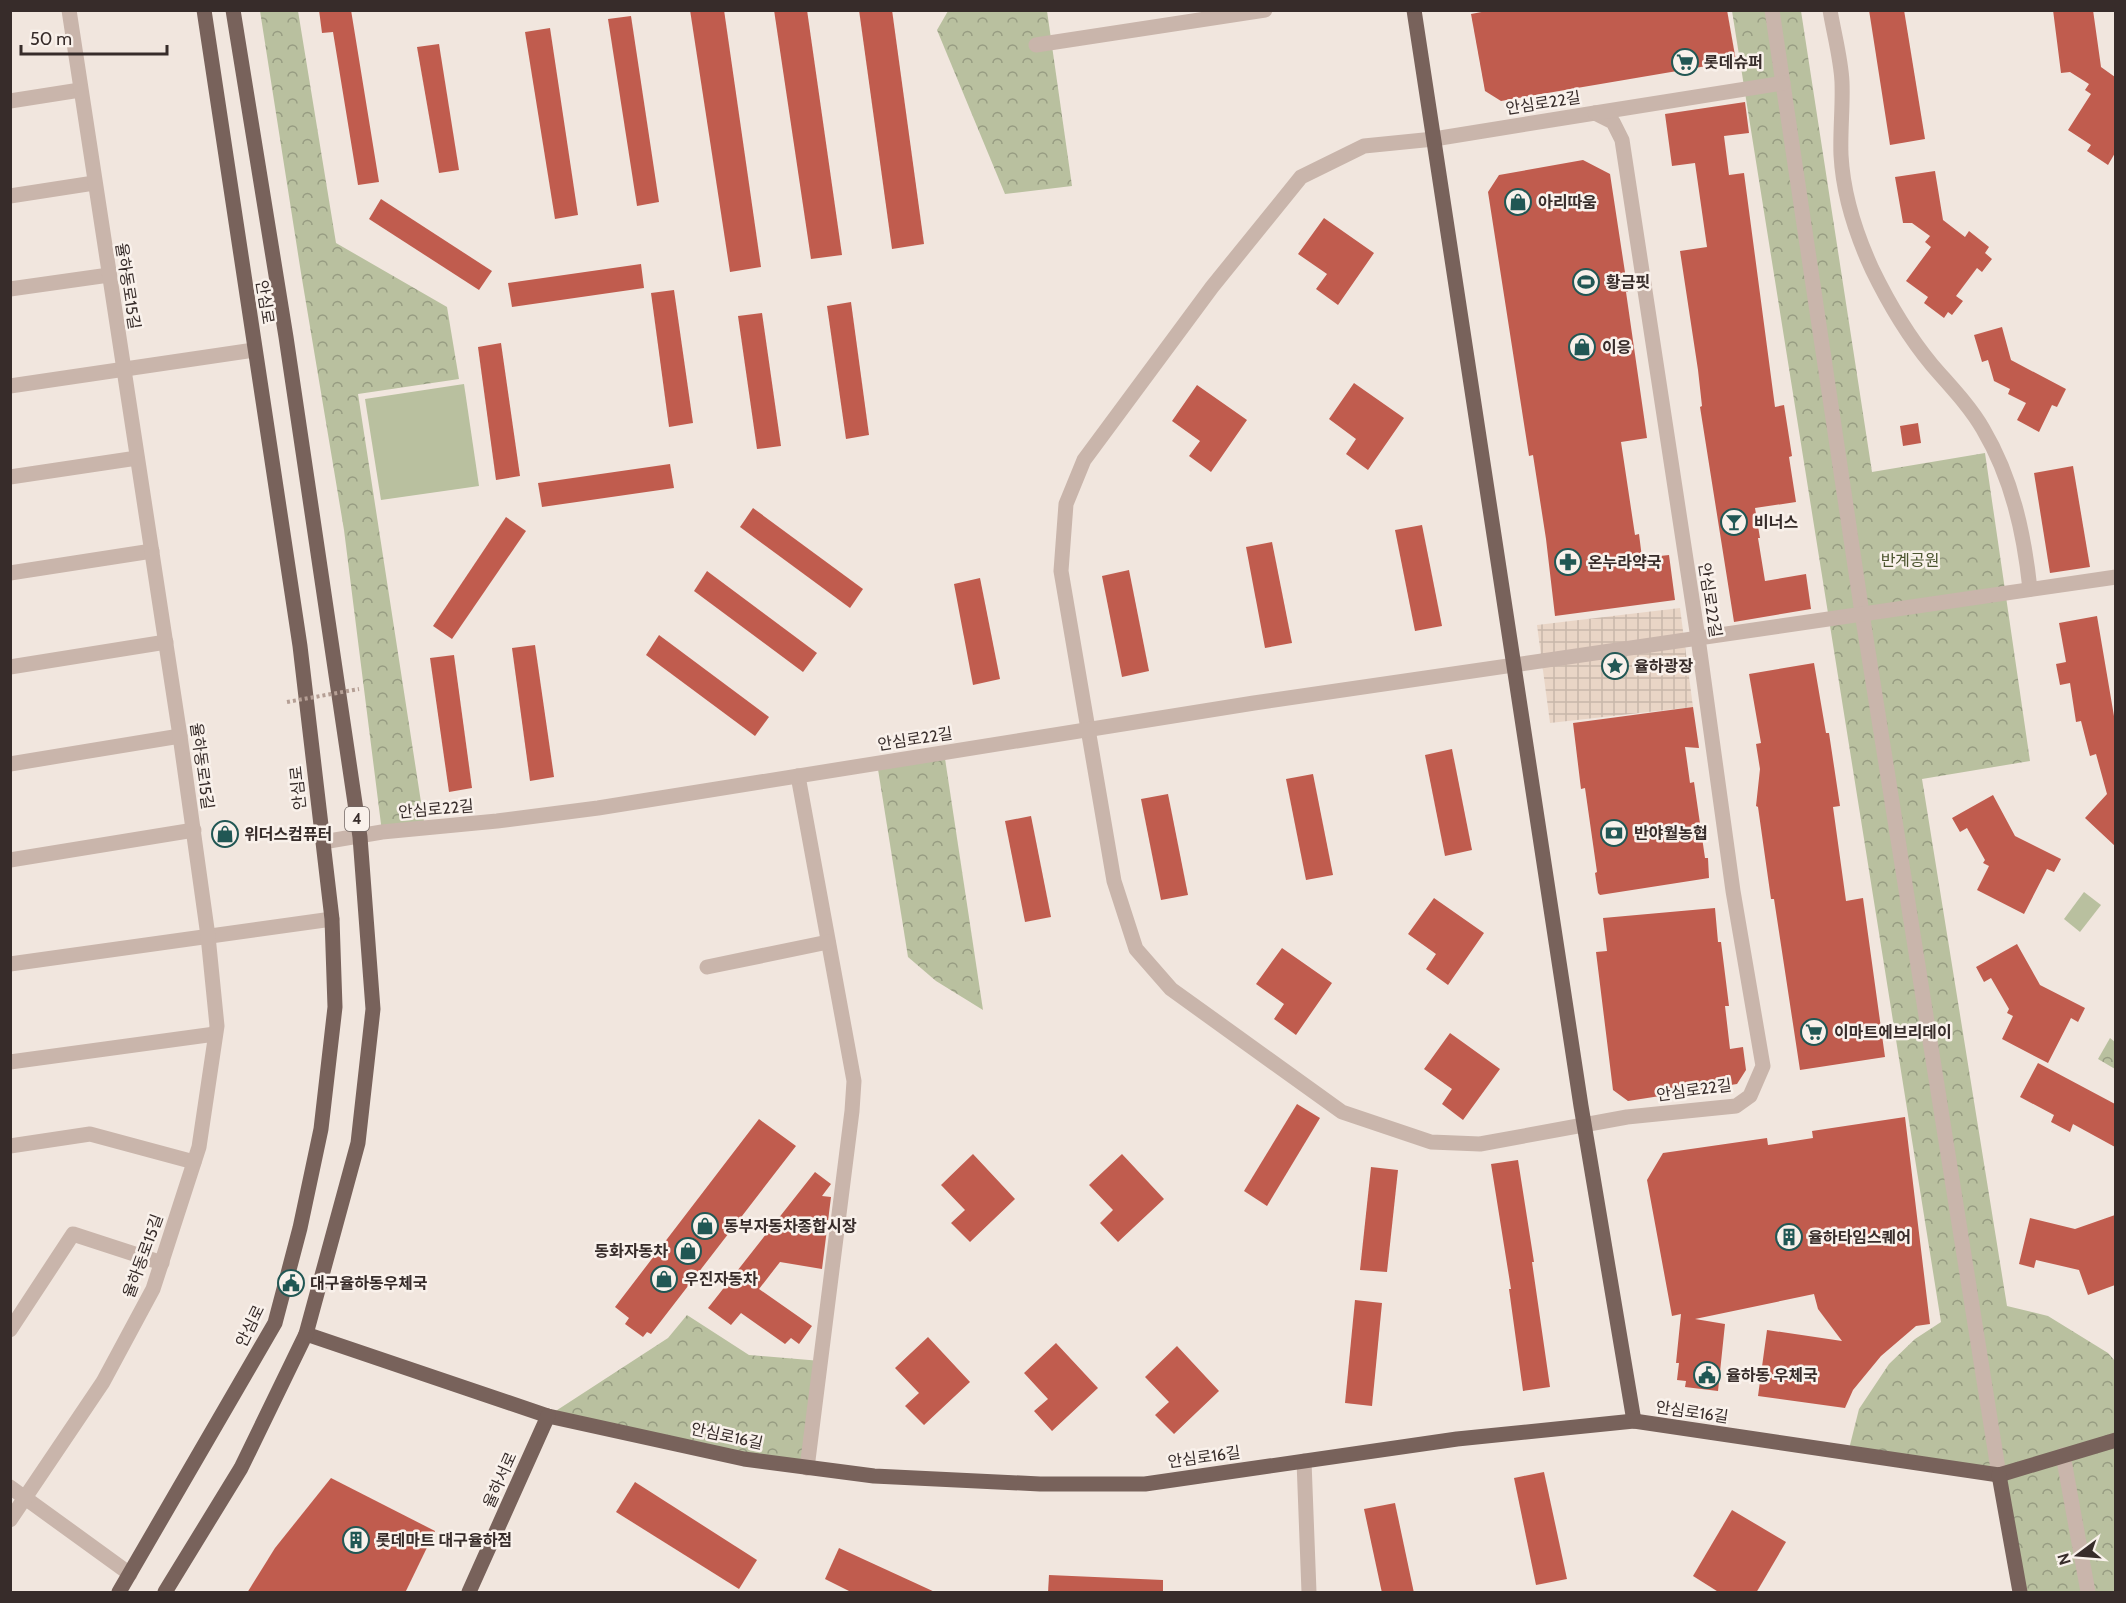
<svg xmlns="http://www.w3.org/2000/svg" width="2126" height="1603" font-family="Cabin,'Noto Sans KR',sans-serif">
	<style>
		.park { fill: url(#park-crowns) }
		.pitch { fill: #b9c09f }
		.plaza { fill: url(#plaza-grid) }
		.building { fill: #c05c4e }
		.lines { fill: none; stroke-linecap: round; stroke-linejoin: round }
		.minor { stroke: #c9b5ab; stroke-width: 15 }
		.major { stroke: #78625b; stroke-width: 15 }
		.path-bridge { stroke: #b59f95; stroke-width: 4; stroke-dasharray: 3 3; stroke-linecap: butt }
		.labels { text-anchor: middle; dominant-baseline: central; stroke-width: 5; stroke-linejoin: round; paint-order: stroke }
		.shield { fill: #f9f1eb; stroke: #716764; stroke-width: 1.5 }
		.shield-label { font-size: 15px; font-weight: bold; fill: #372c2a }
		.poi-label { font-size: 16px; font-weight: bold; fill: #372c2a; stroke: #f9f1eb; text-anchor: start }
		.street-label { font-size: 16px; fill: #372c2a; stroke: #f9f1eb }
		.park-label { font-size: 16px; fill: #4b542e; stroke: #f9f1eb }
	</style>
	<defs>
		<pattern id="park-crowns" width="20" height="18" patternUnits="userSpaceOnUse" patternTransform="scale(1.5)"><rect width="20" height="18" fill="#b9c09f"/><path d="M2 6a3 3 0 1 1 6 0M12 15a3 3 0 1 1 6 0" fill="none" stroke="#979c82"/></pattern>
		<pattern id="plaza-grid" width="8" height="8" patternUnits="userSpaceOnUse" patternTransform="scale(1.5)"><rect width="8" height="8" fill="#e9d5c6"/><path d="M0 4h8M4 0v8" fill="none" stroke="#c8b7aa"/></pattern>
	</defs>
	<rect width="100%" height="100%" fill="#f1e6de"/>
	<g class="park">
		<path d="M260 11H298L336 243 447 307 459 379 358 394 425 828 382 832 344 530 301 273Z"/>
		<path d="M948 11H1047L1072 186 1005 194 937 30Z"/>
		<path d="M1732 11H1801L1872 472 1985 453 2030 761 1922 779 2007 1306 2048 1316 2108 1353 2115 1361V1592H2020L1999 1475 1848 1453 1859 1409 1889 1364 1915 1339 1941 1322Z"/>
		<path d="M944 752 983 1010 936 981 908 957 877 763Z"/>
		<path d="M2110 1038 2115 1042V1069L2098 1059Z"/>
		<path d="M687 1315 749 1355 821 1361 807 1468 548 1416 668 1338Z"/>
	</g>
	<g class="pitch">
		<path d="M464 384 479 486 381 500 365 399Z"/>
		<path d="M2084 892 2101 905 2080 932 2064 919Z"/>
	</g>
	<path class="plaza" d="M1680 608 1693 707 1550 723 1537 625Z"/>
	<g class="building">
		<path d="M319 10H351L379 182 358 185 333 32 322 33Z"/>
		<path d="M690 10H724L761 267 730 272Z"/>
		<path d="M774 10H807L842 255 811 259Z"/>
		<path d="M859 10H892L924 244 892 249Z"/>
		<path d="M1492 10H1727L1736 61 1501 101 1485 91 1471 14Z"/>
		<path d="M1869 10H1904L1925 139 1890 145Z"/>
		<path d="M2053 10H2093L2101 67 2115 77V153L2108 165 2087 151 2091 145 2068 130 2091 94 2085 90 2089 84 2070 72 2061 73Z"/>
		<path d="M631 16 659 202 637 206 608 19Z"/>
		<path d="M550 28 578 215 555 219 525 32Z"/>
		<path d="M439 44 459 170 439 173 417 47Z"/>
		<path d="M1745 102 1749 133 1724 136 1729 175 1744 173 1775 407 1784 405 1792 456 1789 457 1796 502 1755 508 1760 538H1758L1765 581 1806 574 1811 609 1734 622 1700 407 1702 406 1698 370 1680 251 1707 247 1695 163 1672 166 1665 114Z"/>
		<path d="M1583 160 1610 174 1628 292H1626L1647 438 1621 442 1635 535 1639 534 1642 558 1669 555 1675 600 1555 616 1546 539 1533 455 1529 456 1488 192 1499 175Z"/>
		<path d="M1935 171 1943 220 1965 237 1969 231 1989 247 1985 253 1992 259 1982 272 1977 268 1956 296 1963 301 1952 315 1948 312 1944 318 1924 303 1928 297 1906 281 1931 247 1925 242 1930 236 1912 223H1903L1895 177Z"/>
		<path d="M381 199 492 271 479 290 369 219Z"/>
		<path d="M1324 218 1374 253 1338 305 1316 289 1327 274 1298 254Z"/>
		<path d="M641 264 644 288 512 307 508 283Z"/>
		<path d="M674 290 693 423 669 427 651 293Z"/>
		<path d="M851 302 869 435 846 439 827 306Z"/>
		<path d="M762 313 781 446 757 449 738 316Z"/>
		<path d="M2002 327 2011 360 2066 389 2057 407 2052 405 2039 432 2017 420 2026 403 2008 394 2010 389 1994 381 1988 360 1982 362 1974 335Z"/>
		<path d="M501 343 520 476 496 480 478 347Z"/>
		<path d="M1354 383 1404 418 1368 470 1346 454 1356 439 1329 419Z"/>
		<path d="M1197 385 1247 420 1211 472 1189 456 1200 441 1172 421Z"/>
		<path d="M1918 423 1921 443 1903 446 1900 426Z"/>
		<path d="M670 464 674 488 542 507 538 483Z"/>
		<path d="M2073 466 2090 567 2050 573 2034 473Z"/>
		<path d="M753 508 863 589 850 608 740 527Z"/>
		<path d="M506 517 526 531 452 639 433 626Z"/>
		<path d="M1422 525 1442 626 1415 631 1395 530Z"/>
		<path d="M1272 542 1292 643 1265 648 1246 547Z"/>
		<path d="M1129 570 1149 671 1122 677 1102 576Z"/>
		<path d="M707 571 817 653 803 672 694 591Z"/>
		<path d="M980 578 1000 679 973 685 954 584Z"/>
		<path d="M2097 616 2115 722V846L2085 818 2107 794 2096 754 2090 756 2081 721 2076 722 2070 683 2060 685 2056 664 2066 662 2059 623Z"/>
		<path d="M659 635 769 717 755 736 646 655Z"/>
		<path d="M535 645 554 777 530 781 512 648Z"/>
		<path d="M454 655 472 788 449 792 430 658Z"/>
		<path d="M1814 663 1826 733H1829L1840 806 1833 807 1846 901 1863 898 1885 1057 1800 1070 1774 899H1771L1758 807 1756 806 1760 769 1756 744 1761 743 1749 674Z"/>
		<path d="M1693 707 1699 748 1685 747 1690 783 1694 782 1705 858H1708L1709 878 1600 895 1598 893 1595 873 1597 872 1585 788 1581 789 1573 723Z"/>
		<path d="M1452 749 1472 850 1445 856 1425 755Z"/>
		<path d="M1313 774 1333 875 1306 880 1286 779Z"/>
		<path d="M1168 794 1188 895 1161 900 1141 799Z"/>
		<path d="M1993 795 2015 836 2061 859 2054 872 2047 869 2024 914 1977 890 1989 866 1983 863 1985 860 1967 828 1960 832 1952 818Z"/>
		<path d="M1031 816 1051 917 1025 922 1005 821Z"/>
		<path d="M1434 898 1484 933 1448 985 1426 969 1436 954 1408 934Z"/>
		<path d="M1715 908 1718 942H1721L1729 1006H1725L1730 1049 1743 1047 1746 1070 1737 1084 1628 1101 1613 1090 1596 952 1607 951 1603 918Z"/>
		<path d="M2017 944 2040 985 2085 1008 2078 1022 2071 1018 2048 1063 2002 1039 2013 1016 2007 1013 2009 1009 1991 978 1984 982 1976 967Z"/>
		<path d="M1282 948 1332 983 1296 1035 1274 1019 1284 1004 1256 984Z"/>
		<path d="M1450 1033 1500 1069 1463 1120 1442 1104 1452 1089 1424 1069Z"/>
		<path d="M2038 1063 2115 1104V1147L2073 1124 2070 1132 2051 1122 2054 1115 2020 1097Z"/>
		<path d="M1297 1104 1320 1118 1267 1206 1244 1191Z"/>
		<path d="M1905 1117 1930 1324 1916 1326 1881 1356 1853 1390 1845 1408 1758 1396 1767 1330 1842 1341 1818 1309 1814 1294 1695 1319 1725 1324 1718 1391 1685 1387 1686 1381 1677 1380 1679 1363H1676L1681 1314 1672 1316 1647 1180 1663 1153 1767 1138 1768 1145 1813 1138 1812 1131Z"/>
		<path d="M759 1119 796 1146 651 1334 647 1332 643 1337 625 1324 629 1318 615 1307Z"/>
		<path d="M973 1154 1015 1199 970 1242 951 1223 965 1210 941 1185Z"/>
		<path d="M1122 1154 1164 1199 1118 1242 1100 1223 1113 1210 1089 1185Z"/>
		<path d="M1518 1160 1534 1262H1532L1550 1387 1523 1391 1509 1289H1511L1491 1164Z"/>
		<path d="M1371 1167 1398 1170 1387 1272 1360 1270Z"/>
		<path d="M815 1172 831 1184 822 1196 831 1197 822 1269 780 1262 759 1289 812 1326 799 1344 791 1338 785 1344 741 1313 731 1325 708 1308Z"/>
		<path d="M2115 1215V1285L2088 1295 2079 1270 2036 1260 2034 1268 2019 1264 2030 1218 2075 1229Z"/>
		<path d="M1355 1300 1382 1303 1372 1406 1345 1403Z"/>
		<path d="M928 1337 970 1382 924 1425 905 1406 919 1393 895 1368Z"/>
		<path d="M1056 1343 1098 1388 1052 1431 1034 1411 1048 1399 1024 1373Z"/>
		<path d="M1177 1346 1219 1391 1174 1434 1155 1415 1169 1402 1145 1377Z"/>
		<path d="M1544 1472 1567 1579 1536 1585 1514 1478Z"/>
		<path d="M331 1478 435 1531 405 1593H247L275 1548Z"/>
		<path d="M635 1482 757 1560 739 1589 616 1512Z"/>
		<path d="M1395 1503 1414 1593H1382L1364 1509Z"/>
		<path d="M1732 1510 1786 1542 1756 1593H1720L1693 1576Z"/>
		<path d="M839 1548 937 1593H853L825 1579Z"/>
		<path d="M1049 1575 1163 1580V1593H1048Z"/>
	</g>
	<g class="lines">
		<g class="minor">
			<path d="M1772 10 1862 613 1999 1475"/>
			<path d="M1830 10C1834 34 1841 59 1842 82 1843 106 1840 131 1841 155 1843 194 1856 234 1872 269 1888 302 1908 336 1932 365 1950 386 1969 405 1983 429 2012 478 2024 533 2030 589"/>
			<path d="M1036 45 1265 10"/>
			<path d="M10 101 80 90"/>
			<path d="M1595 113 1613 122 1622 140 1698 638 1733 891 1763 1066 1750 1096 1736 1106 1627 1117 1480 1144 1431 1142 1342 1112 1171 989 1136 949 1114 881 1061 571 1066 504 1084 460 1212 287 1301 177 1364 146 1434 139Z"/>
			<path d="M1595 113 1783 83"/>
			<path d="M10 196 94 183"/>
			<path d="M10 289 109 275"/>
			<path d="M10 386 254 350"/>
			<path d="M10 477 137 458"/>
			<path d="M10 573 152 551"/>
			<path d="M10 667 166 642"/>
			<path d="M10 764 180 736"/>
			<path d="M798 776 854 1081 852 1111 807 1468"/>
			<path d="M323 842 382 832 497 821 598 808 1254 703 2116 577"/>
			<path d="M10 860 194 830"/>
			<path d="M10 964 332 919"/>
			<path d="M707 967 828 942"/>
			<path d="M10 1062 215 1034"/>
			<path d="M10 1146 90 1134 194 1162"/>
			<path d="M10 1330 73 1234 162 1263"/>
			<path d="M2063 1455 2088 1592"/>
			<path d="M1304 1461 1309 1592"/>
			<path d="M10 1487 130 1574"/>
			<path d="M10 1520 103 1382 153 1289 199 1147 217 1026 208 936 180 736 69 10"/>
		</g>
		<g class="major">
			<path d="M1414 10 1581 1106 1634 1421"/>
			<path d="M306 1334 548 1416 744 1459 874 1476 1040 1484H1145L1457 1439 1634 1421 1999 1475 2116 1440"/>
			<path d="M1999 1475 2020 1592"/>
			<path d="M119 1592 275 1323 300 1228 321 1129 335 1007 332 919 300 646 204 10"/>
			<path d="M165 1592 241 1468 306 1334 358 1143 373 1009 360 837 286 337 233 10"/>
			<path d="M469 1592 548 1416"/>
		</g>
		<path class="path-bridge" d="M287 702 359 689"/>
	</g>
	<defs>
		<symbol id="supermarket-ring" viewBox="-11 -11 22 22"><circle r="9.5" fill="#f9f1eb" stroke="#215754" stroke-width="1.5"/><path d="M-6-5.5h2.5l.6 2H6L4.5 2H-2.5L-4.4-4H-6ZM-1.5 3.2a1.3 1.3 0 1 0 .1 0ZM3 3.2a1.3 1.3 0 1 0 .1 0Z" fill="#215754"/></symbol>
		<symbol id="shop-ring" viewBox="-11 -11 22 22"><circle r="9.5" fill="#f9f1eb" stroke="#215754" stroke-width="1.5"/><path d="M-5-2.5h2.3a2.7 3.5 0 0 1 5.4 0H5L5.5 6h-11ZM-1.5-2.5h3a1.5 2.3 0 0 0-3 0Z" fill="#215754"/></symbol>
		<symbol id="stadium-ring" viewBox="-11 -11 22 22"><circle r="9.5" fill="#f9f1eb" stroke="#215754" stroke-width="1.5"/><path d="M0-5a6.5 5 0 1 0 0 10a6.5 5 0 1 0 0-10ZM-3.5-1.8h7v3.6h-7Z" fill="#215754"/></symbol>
		<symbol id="bar-ring" viewBox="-11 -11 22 22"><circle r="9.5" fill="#f9f1eb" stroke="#215754" stroke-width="1.5"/><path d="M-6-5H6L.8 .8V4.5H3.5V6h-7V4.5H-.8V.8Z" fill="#215754"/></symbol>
		<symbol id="pharmacy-ring" viewBox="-11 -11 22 22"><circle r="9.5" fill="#f9f1eb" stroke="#215754" stroke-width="1.5"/><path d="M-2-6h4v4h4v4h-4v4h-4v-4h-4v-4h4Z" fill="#215754"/></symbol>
		<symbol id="sight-ring" viewBox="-11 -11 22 22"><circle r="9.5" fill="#f9f1eb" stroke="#215754" stroke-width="1.5"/><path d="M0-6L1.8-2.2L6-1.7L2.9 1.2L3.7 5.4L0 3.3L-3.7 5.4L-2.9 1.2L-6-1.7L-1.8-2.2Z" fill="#215754"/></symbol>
		<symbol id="bank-ring" viewBox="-11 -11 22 22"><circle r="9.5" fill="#f9f1eb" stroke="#215754" stroke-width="1.5"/><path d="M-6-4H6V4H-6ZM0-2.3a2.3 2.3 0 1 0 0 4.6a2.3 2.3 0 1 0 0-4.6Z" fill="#215754"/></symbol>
		<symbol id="building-ring" viewBox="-11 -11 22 22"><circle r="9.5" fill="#f9f1eb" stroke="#215754" stroke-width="1.5"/><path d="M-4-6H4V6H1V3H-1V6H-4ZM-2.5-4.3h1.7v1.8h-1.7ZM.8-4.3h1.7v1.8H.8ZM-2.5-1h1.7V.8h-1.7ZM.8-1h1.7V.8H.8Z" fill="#215754"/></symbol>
		<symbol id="civic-ring" viewBox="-11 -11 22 22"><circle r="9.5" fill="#f9f1eb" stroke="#215754" stroke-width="1.5"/><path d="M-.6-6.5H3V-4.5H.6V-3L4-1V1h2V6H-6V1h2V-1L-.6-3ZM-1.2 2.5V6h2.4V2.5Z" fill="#215754"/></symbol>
	</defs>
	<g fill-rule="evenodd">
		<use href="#supermarket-ring" x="1670" y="47" width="30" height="30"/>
		<use href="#shop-ring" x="1503" y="187" width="30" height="30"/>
		<use href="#stadium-ring" x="1571" y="267" width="30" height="30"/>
		<use href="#shop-ring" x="1567" y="332" width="30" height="30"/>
		<use href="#bar-ring" x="1719" y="507" width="30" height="30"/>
		<use href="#pharmacy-ring" x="1553" y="547" width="30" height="30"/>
		<use href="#sight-ring" x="1600" y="651" width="30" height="30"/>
		<use href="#bank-ring" x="1599" y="818" width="30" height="30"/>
		<use href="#shop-ring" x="210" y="819" width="30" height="30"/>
		<use href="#supermarket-ring" x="1799" y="1017" width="30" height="30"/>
		<use href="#shop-ring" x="690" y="1211" width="30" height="30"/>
		<use href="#building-ring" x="1774" y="1222" width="30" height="30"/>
		<use href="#shop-ring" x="673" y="1236" width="30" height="30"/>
		<use href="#shop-ring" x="649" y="1264" width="30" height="30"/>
		<use href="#civic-ring" x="276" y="1268" width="30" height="30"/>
		<use href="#civic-ring" x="1692" y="1360" width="30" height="30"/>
		<use href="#building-ring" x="341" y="1525" width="30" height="30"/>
	</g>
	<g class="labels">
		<rect class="shield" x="345" y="807" width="24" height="24" rx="4.5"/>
		<g class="shield-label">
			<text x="357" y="819">4</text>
		</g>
		<g class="poi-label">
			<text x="1704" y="62">롯데슈퍼</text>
			<text x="1538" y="202">아리따움</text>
			<text x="1606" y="282">황금핏</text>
			<text x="1602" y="347">이응</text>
			<text x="1754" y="522">비너스</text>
			<text x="1588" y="562">온누라약국</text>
			<text x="1634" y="666">율하광장</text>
			<text x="1634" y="833">반야월농협</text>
			<text x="244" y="834">위더스컴퓨터</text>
			<text x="1834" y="1032">이마트에브리데이</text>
			<text x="724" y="1226">동부자동차종합시장</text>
			<text x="1808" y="1237">율하타임스퀘어</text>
			<text x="668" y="1251" text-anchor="end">동화자동차</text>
			<text x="684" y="1279">우진자동차</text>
			<text x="310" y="1283">대구율하동우체국</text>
			<text x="1726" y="1375">율하동 우체국</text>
			<text x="376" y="1540">롯데마트 대구율하점</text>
		</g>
		<g class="street-label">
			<text transform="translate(1543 103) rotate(-9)">안심로22길</text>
			<text transform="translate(128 286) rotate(81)">율하동로15길</text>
			<text transform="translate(265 302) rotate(81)">안심로</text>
			<text transform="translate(1710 600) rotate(81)">안심로22길</text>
			<text transform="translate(915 739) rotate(-9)">안심로22길</text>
			<text transform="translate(202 766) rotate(82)">율하동로15길</text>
			<text transform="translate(298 788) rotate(-96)">안심로</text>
			<text transform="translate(436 809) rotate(-5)">안심로22길</text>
			<text transform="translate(1694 1090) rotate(-8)">안심로22길</text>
			<text transform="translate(143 1256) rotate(-70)">율하동로15길</text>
			<text transform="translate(250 1326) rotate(-64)">안심로</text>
			<text transform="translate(1692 1412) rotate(8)">안심로16길</text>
			<text transform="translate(727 1436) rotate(12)">안심로16길</text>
			<text transform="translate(1204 1457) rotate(-8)">안심로16길</text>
			<text transform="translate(500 1480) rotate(-66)">율하서로</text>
		</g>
		<g class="park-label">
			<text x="1910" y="560">반계공원</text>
		</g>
	</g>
	<rect width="2126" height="1603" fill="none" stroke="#372c2a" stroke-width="24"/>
	<g transform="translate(2078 1555) rotate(254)" stroke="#f9f1eb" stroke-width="4.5" paint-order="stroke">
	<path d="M0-4.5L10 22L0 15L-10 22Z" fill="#372c2a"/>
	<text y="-9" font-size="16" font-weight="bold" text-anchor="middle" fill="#372c2a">N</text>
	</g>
	<path d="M21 45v9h146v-9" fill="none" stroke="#372c2a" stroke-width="3"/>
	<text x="30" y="45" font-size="18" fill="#372c2a" stroke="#f9f1eb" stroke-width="4.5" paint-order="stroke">50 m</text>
</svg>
